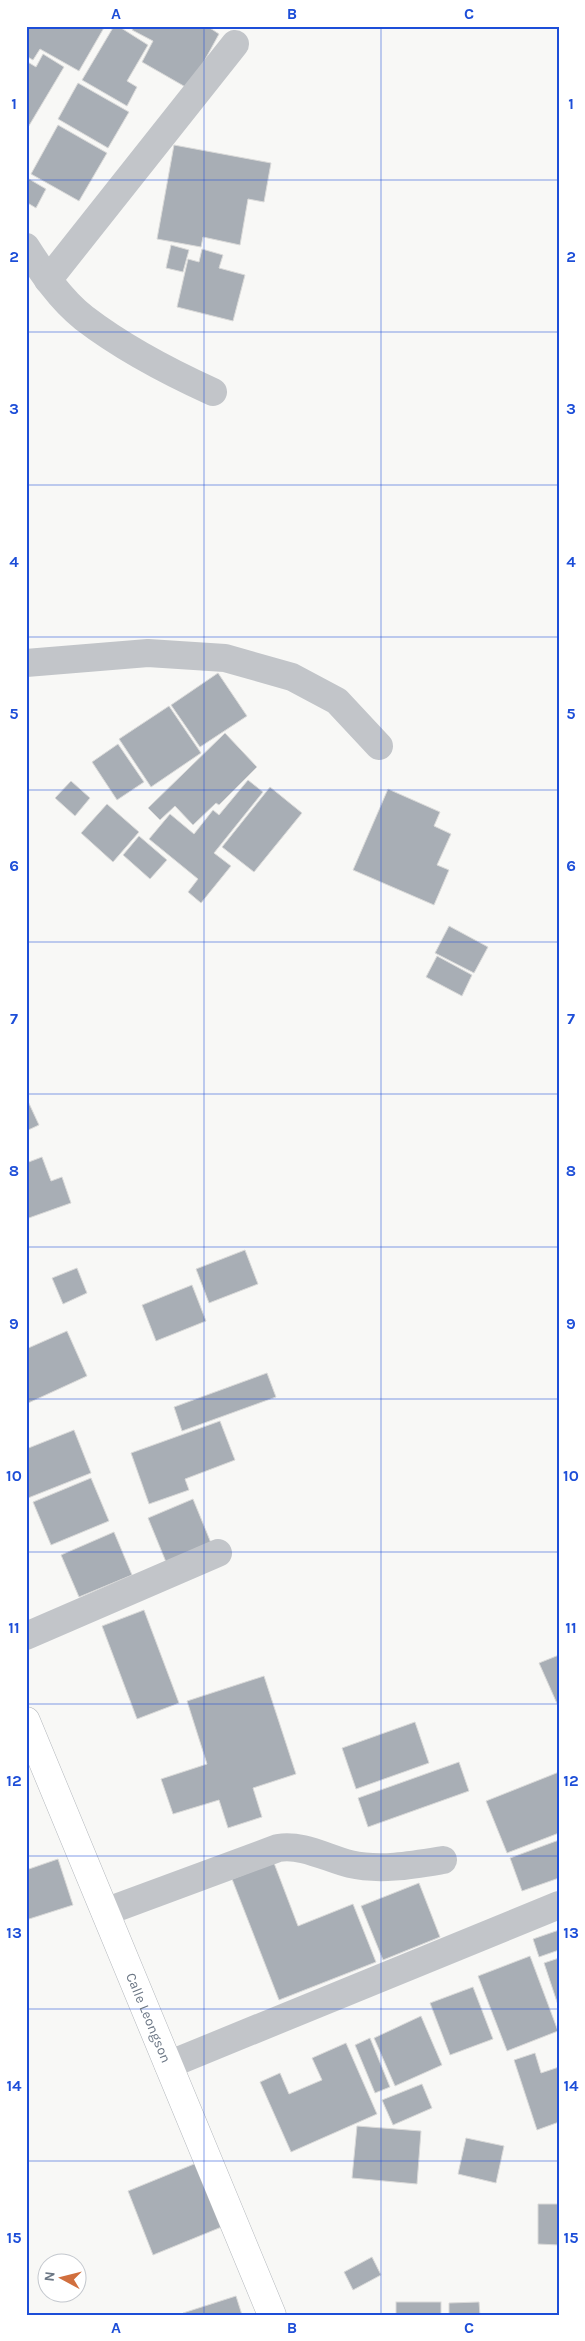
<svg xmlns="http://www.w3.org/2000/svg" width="585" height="2341" font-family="Karla,sans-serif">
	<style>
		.building { fill: #a8aeb5; stroke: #dadad9 }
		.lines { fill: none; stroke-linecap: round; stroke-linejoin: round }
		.secondary-casing { stroke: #b3b7bc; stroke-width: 29 }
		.street { stroke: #c2c5c9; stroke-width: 28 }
		.secondary { stroke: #fff; stroke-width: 28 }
		.grid { fill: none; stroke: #1d4ed8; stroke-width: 1; stroke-opacity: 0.55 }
		.labels { text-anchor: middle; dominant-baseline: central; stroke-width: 5; stroke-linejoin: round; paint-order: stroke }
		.street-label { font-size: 14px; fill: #6b7684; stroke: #fff }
		.neatline { fill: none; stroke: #1d4ed8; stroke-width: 2 }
		.grid-label { font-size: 16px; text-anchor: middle; font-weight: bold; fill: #1d4ed8 }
	</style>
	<rect width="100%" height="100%" fill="#f8f8f6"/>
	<g class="building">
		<path d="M26 26H105L79 71 40 49 33 60 26 56Z"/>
		<path d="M114 26H118L148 45 127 81 137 87 127 106 82 80Z"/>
		<path d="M134 26H207L219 34 189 89 142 62 153 41 132 30Z"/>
		<path d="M43 54 64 67 27 129 26 61 36 67Z"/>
		<path d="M78 83 129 112 108 148 58 119Z"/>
		<path d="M58 125 107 153 79 201 31 174Z"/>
		<path d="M174 145 271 163 264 202 248 199 240 245 203 237 201 247 157 239Z"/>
		<path d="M29 179 46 189 36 208 26 202V184Z"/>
		<path d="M171 245 189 250 183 272 166 268Z"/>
		<path d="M202 249 223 255 219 268 245 275 233 321 177 307 188 259 199 262Z"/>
		<path d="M218 673 247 716 200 747 171 705Z"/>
		<path d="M169 706 201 753 151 787 119 739Z"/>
		<path d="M225 733 257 767 219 805 216 803 193 825 175 806 160 820 148 808Z"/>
		<path d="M118 744 144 782 117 800 92 762Z"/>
		<path d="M248 780 263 792 214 853 231 866 201 903 188 892 198 879 149 839 170 814 194 834 213 810 219 815Z"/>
		<path d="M71 781 90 798 75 816 55 798Z"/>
		<path d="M270 787 302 813 254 872 222 847Z"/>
		<path d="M388 789 440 812 434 826 451 834 437 865 449 870 434 905 353 870Z"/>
		<path d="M107 804 139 832 113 862 81 833Z"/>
		<path d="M139 836 167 860 150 879 123 855Z"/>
		<path d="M449 926 488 947 474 973 435 953Z"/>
		<path d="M437 956 472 975 462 996 426 977Z"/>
		<path d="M26 1097 39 1125 26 1131Z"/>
		<path d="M42 1157 51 1181 62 1177 71 1203 26 1219V1163Z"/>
		<path d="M245 1250 258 1284 209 1303 196 1269Z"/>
		<path d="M77 1268 87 1293 63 1304 52 1278Z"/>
		<path d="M192 1285 206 1321 156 1341 142 1305Z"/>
		<path d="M67 1331 87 1376 26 1404V1349Z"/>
		<path d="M267 1373 276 1397 182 1431 174 1407Z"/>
		<path d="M220 1421 235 1460 185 1479 189 1490 149 1504 131 1453Z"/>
		<path d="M74 1430 91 1473 28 1498 26 1449Z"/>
		<path d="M91 1478 109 1521 51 1545 33 1502Z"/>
		<path d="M193 1499 211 1543 166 1562 148 1518Z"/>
		<path d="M114 1532 132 1575 79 1597 61 1555Z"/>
		<path d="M144 1610 179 1703 137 1719 102 1626Z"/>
		<path d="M559 1655V1708L539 1663Z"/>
		<path d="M264 1676 296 1774 253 1788 262 1817 228 1828 219 1800 173 1814 161 1779 207 1764 187 1701Z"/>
		<path d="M415 1722 429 1763 356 1789 342 1748Z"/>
		<path d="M459 1762 469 1791 368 1827 358 1798Z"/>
		<path d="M559 1772V1833L507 1853 486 1801Z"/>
		<path d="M559 1840V1878L522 1891 510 1858Z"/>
		<path d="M58 1859 73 1905 26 1920V1870Z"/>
		<path d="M274 1863 298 1926 353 1904 376 1962 279 2000 232 1879Z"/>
		<path d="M419 1883 440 1937 383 1960 361 1906Z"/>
		<path d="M559 1930V1950L539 1957 533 1939Z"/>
		<path d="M530 1956 558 2031 507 2051 478 1976Z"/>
		<path d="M559 1958V2008L544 1963Z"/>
		<path d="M473 1987 493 2039 450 2055 430 2003Z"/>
		<path d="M421 2016 442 2065 395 2086 374 2038Z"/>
		<path d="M370 2038 390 2087 375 2093 355 2045Z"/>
		<path d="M346 2043 377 2114 291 2152 260 2082 280 2073 289 2094 322 2080 312 2058Z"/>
		<path d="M535 2053 541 2073 559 2067V2122L537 2130 514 2060Z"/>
		<path d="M422 2084 432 2108 393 2125 382 2100Z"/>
		<path d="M357 2126 421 2131 417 2184 352 2178Z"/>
		<path d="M466 2138 504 2146 496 2183 458 2174Z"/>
		<path d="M199 2162 224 2226 153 2255 128 2191Z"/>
		<path d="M538 2204H559V2245L538 2244Z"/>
		<path d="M372 2257 381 2275 353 2290 344 2272Z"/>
		<path d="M236 2296 242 2315H184L183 2313Z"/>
		<rect x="396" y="2302" width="45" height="13"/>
		<path d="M479 2302 480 2315H449V2303Z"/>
	</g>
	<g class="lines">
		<defs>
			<g id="secondary">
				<path id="s1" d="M26 1721 272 2315"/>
			</g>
		</defs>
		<use href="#secondary" class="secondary-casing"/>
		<g class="street">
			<path d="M26 247C42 272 60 299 84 318 123 348 169 372 213 392"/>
			<path d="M48 280 235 44"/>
			<path d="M26 663 148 653 225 658 292 677 337 701 379 746"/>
			<path d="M26 1636 218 1553"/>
			<path d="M105 1912 278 1848C303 1844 326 1858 350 1864 380 1871 413 1865 443 1860"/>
			<path d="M168 2065 559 1905"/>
		</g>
		<use href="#secondary" class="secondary"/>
	</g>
	<path class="grid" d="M204 26V2315M381 26V2315M26 180H559M26 332H559M26 485H559M26 637H559M26 790H559M26 942H559M26 1094H559M26 1247H559M26 1399H559M26 1552H559M26 1704H559M26 1856H559M26 2009H559M26 2161H559"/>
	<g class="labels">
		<g class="street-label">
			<text stroke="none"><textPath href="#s1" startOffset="321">Calle Leongson</textPath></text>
		</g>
	</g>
	<rect width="585" height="2341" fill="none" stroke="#ffffff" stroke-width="55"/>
	<g transform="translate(62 2278) rotate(277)"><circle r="24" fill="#ffffff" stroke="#c4c8ce"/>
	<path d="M0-4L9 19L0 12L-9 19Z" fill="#d16f3e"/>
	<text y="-8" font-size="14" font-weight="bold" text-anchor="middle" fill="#6b7684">N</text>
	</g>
	<rect x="28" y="28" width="530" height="2286" class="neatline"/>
	<g class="grid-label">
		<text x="116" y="19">A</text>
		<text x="292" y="19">B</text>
		<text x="469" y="19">C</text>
		<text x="14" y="109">1</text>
		<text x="571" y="109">1</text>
		<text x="14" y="262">2</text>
		<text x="571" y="262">2</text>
		<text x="14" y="414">3</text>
		<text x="571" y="414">3</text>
		<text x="14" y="567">4</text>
		<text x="571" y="567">4</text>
		<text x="14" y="719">5</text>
		<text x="571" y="719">5</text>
		<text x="14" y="871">6</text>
		<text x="571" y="871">6</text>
		<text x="14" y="1024">7</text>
		<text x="571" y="1024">7</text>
		<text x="14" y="1176">8</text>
		<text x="571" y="1176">8</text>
		<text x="14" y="1329">9</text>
		<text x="571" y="1329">9</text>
		<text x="14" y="1481">10</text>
		<text x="571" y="1481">10</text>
		<text x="14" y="1633">11</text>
		<text x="571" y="1633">11</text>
		<text x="14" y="1786">12</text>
		<text x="571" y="1786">12</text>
		<text x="14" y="1938">13</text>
		<text x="571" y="1938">13</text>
		<text x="14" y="2091">14</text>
		<text x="571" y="2091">14</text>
		<text x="14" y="2243">15</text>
		<text x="571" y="2243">15</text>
		<text x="116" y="2333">A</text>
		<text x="292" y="2333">B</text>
		<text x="469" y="2333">C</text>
	</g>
</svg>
